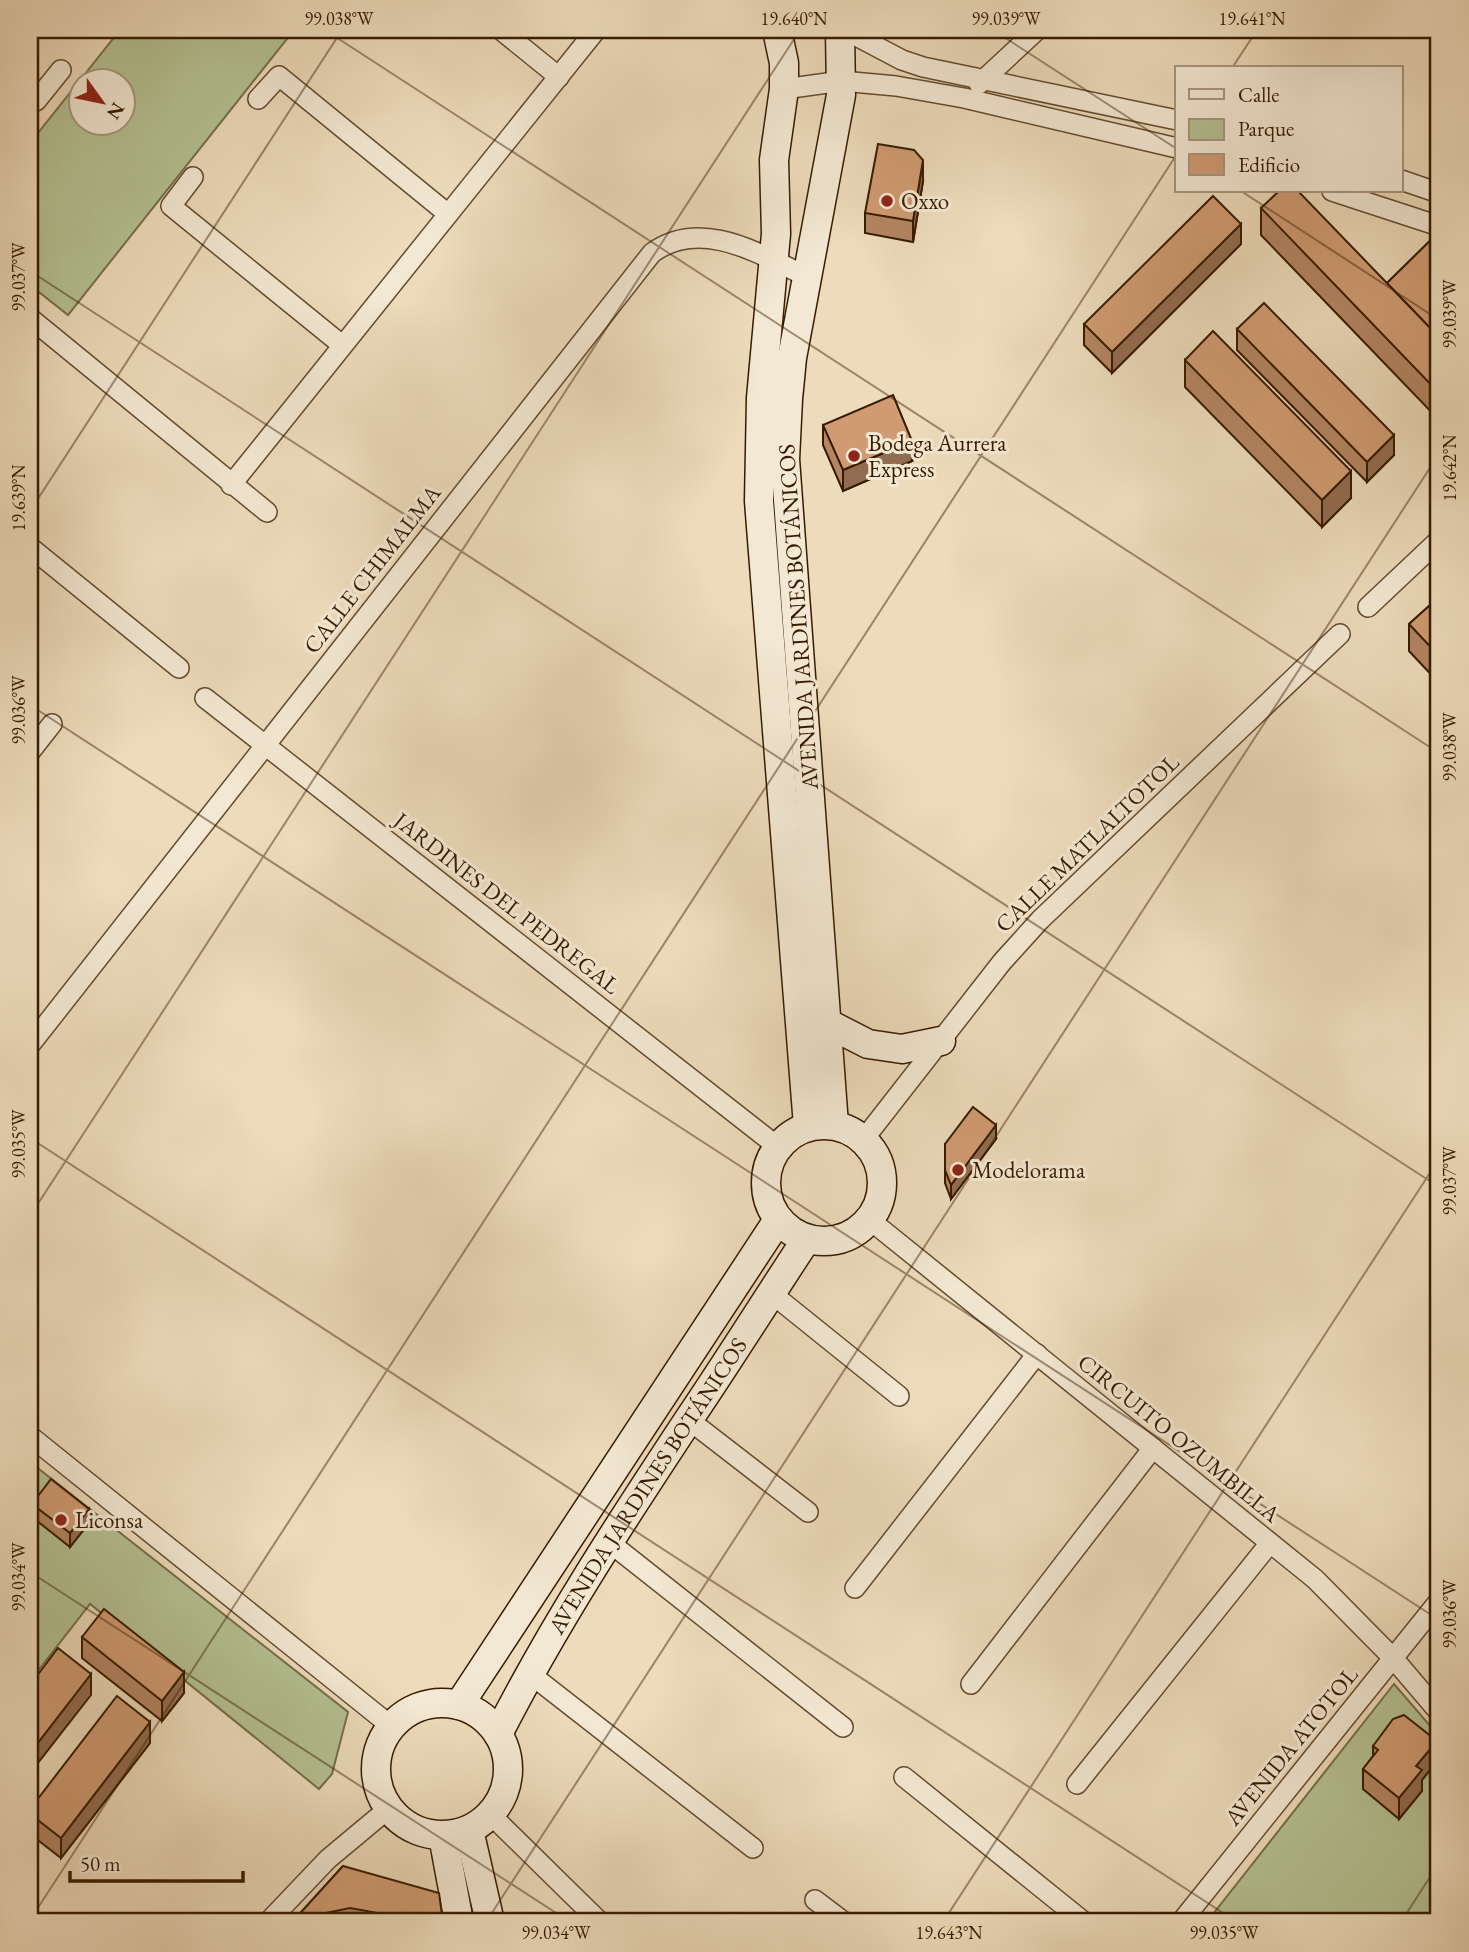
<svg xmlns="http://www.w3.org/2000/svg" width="1469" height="1952" font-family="'EB Garamond',serif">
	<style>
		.green { fill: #b4c193; stroke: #766e4a; stroke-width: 2; fill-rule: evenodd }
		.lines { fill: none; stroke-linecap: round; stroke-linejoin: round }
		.street-casing { stroke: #644b2f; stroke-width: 22 }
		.secondary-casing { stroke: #371b00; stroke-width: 31 }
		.street { stroke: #f3e8d3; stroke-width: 19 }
		.secondary { stroke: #f3e8d3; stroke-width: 28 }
		.wall { fill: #b38562; stroke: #371b00; stroke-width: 2 }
		.shaded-wall { fill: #926c50; stroke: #371b00; stroke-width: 2 }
		.building { fill: #d09b72; stroke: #371b00; stroke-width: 2 }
		.ticks { fill: none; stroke: #371b00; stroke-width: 2; stroke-opacity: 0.45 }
		.poi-dot { fill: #8f2418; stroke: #f3e8d3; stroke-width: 2.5 }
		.labels { text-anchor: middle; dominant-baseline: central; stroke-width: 6; stroke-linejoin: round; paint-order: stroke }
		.poi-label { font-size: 23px; fill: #371b00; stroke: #f3e8d3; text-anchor: start }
		.street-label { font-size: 23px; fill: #371b00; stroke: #f3e8d3 }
		.neatline { fill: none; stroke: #371b00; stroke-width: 2.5 }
		.ticks-label { font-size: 18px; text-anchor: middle; fill: #371b00 }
	</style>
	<rect width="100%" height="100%" fill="#eddbbb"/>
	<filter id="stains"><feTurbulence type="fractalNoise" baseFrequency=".00286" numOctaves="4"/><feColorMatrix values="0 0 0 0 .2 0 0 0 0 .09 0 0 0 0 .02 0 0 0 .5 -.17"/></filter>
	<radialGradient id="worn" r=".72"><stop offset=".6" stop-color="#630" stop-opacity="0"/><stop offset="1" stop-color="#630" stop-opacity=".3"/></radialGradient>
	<g class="green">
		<path d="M120 30H294L68 315 30 285V143ZM80 80H122V122H80Z"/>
		<path d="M39 1469 348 1712 332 1774 319 1789 90 1604 30 1681V1481Z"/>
		<path d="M1394 1684 1439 1736V1922H1223L1213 1914Z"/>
	</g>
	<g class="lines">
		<defs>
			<g id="street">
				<path d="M501 30 559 77"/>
				<path d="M845 30 902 60 923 67 1177 120"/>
				<path d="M979 84 1037 30"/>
				<path d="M784 89 842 81 896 86 964 98 1177 148"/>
				<path d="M30 96 36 101 61 70"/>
				<path d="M258 99 279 76 448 214"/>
				<path d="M193 177 171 206 342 345"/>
				<path d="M1401 180 1439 193"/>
				<path d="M1332 191 1439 226"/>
				<path d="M30 318 267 512"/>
				<path d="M231 485 596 30"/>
				<path d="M30 547 179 668"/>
				<path d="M1368 607 1439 540"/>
				<path d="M205 698 778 1147"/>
				<path d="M30 752 52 724"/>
				<path d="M30 1045 652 253C701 217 759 254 806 276"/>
				<path d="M864 1139 1002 962 1040 920 1340 634"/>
				<path d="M870 1220 1315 1579 1393 1658 1439 1712"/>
				<path d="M771 1293 899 1396"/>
				<path d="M689 1420 808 1512"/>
				<path d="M30 1436 391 1726"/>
				<path d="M609 1542 843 1727"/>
				<path d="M855 1588 1037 1354"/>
				<path d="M529 1673 753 1848"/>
				<path d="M971 1684 1153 1448"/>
				<path d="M904 1777 1084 1922"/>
				<path d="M1077 1784 1270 1543"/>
				<path d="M491 1815 600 1922"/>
				<path d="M815 1900 844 1922"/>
				<path d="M268 1922 328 1859 388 1809"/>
				<path d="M1181 1922 1439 1601"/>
			</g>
			<g id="secondary">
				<path d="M777 30 784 63V89L774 160 776 234 761 398 759 501 808 1126"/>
				<path d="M827 1023 868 1044 902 1049 941 1041"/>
				<path d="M834 1125 785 459 788 399 792 358 841 95 840 30"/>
				<circle cx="824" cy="1183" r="58"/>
				<circle cx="442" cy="1769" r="66"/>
				<path d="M459 1705 778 1220"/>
				<path id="s1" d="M498 1734C554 1624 621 1522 689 1419 729 1360 767 1299 806 1240"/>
				<path d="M469 1830 490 1922"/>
				<path d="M443 1836 459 1922"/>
			</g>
		</defs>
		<use href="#street" class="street-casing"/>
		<use href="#secondary" class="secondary-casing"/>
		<use href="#street" class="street"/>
		<use href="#secondary" class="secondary"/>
	</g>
	<g class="wall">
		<path d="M923 181 913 242 865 233V213Z"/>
		<path d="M1261 208 1387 283 1439 232V420L1261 235Z"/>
		<path d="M1241 244 1112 373 1084 345V324Z"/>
		<path d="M1237 329 1394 455 1367 482 1237 350Z"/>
		<path d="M1185 360 1351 498 1322 527 1185 387Z"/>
		<path d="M823 425 912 461 843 491 823 445Z"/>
		<path d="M1439 597V683L1409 651V624Z"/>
		<path d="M996 1139 951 1199 945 1183V1144Z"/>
		<path d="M32 1504 89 1523 70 1547 32 1517Z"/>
		<path d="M82 1637 184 1693 162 1721 82 1658Z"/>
		<path d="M150 1743 61 1858 30 1834V1809Z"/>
		<path d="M1373 1746 1437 1761 1422 1780V1791L1399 1819 1363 1789V1769L1373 1756Z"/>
		<path d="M343 1866 443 1922H294V1920Z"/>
	</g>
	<g class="shaded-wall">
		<path d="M923 160V181L913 242V221Z"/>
		<path d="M1241 224V244L1112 373V352Z"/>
		<path d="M1394 435V455L1367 482V462Z"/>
		<path d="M912 441V461L843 491V470Z"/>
		<path d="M1351 471V498L1322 527V500Z"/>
		<path d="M996 1125V1139L951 1199V1185Z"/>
		<path d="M89 1509V1523L70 1547V1533Z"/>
		<path d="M184 1672V1693L162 1721V1701Z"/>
		<path d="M91 1674V1695L30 1773V1753Z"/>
		<path d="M150 1722V1743L61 1858V1838Z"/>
		<path d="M1437 1741V1761L1422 1780V1791L1399 1819V1798L1416 1766Z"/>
		<path d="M326 1913V1922H308Z"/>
	</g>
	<g class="building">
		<path d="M878 144 914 150 923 160 913 221 865 213Z"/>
		<path d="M1279 191H1298L1439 337V393L1261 208Z"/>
		<path d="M1213 196 1241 224 1112 352 1084 324Z"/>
		<path d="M1439 232V337L1387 283Z"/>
		<path d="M1264 303 1394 435 1367 462 1237 329Z"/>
		<path d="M1213 331 1351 471 1322 500 1185 360Z"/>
		<path d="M893 395 912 441 843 470 823 425Z"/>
		<path d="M1439 597V656L1409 624Z"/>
		<path d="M973 1107 996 1125 951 1185 945 1170V1144Z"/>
		<path d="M51 1479 89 1509 70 1533 32 1504Z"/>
		<path d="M104 1609 184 1672 162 1701 82 1637Z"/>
		<path d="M58 1648 91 1674 30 1753V1685Z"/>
		<path d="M117 1696 150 1722 61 1838 30 1814V1809Z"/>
		<path d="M1404 1715 1437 1741 1416 1766 1422 1770 1399 1798 1363 1769 1378 1750 1373 1746 1393 1719Z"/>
		<path d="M343 1866 439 1893 443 1922H400L383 1914 350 1908 326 1913 308 1922H297L294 1920Z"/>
	</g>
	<path class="ticks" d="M325 30 1439 753M993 30 1177 149M1232 68 1257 30M1241 191 1439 320M30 271 1439 1187M30 511 342 30M30 705 1439 1620M30 1138 1237 1922M30 1216 800 30M30 1572 570 1922M30 1920 1177 154M486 1922 1439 454M943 1922 1439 1159M1401 1922 1439 1863"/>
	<g class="poi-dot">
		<circle cx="887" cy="201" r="7"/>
		<circle cx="854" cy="456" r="7"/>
		<circle cx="958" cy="1170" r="7"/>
		<circle cx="61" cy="1520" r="7"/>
	</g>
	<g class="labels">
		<g class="poi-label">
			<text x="901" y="201">Oxxo</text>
			<text x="868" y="443">Bodega Aurrera<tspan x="868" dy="26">Express</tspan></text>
			<text x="972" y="1170">Modelorama</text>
			<text x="75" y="1520">Liconsa</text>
		</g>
		<g class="street-label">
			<text transform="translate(372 569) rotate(-52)">CALLE CHIMALMA</text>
			<text transform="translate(798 617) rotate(-94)">AVENIDA JARDINES BOTÁNICOS</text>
			<text transform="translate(1087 843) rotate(-44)">CALLE MATLALTOTOL</text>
			<text transform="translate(507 903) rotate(38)">JARDINES DEL PEDREGAL</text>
			<text transform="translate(1179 1438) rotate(39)">CIRCUITO OZUMBILLA</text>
			<text stroke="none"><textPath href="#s1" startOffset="290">AVENIDA JARDINES BOTÁNICOS</textPath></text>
			<text transform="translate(1291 1746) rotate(-51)">AVENIDA ATOTOL</text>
		</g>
	</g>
	<rect width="1469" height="1952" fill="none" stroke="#eddbbb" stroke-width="77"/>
	<rect x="1175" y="66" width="228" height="126" fill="#f3e8d3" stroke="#a8967f" stroke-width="2"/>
	<rect x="1189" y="89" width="35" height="10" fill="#f3e8d3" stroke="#a8967f" stroke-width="2"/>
	<text x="1238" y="102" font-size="21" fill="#371b00">Calle</text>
	<rect x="1189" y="119" width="35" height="21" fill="#b4c193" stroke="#a8967f" stroke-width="2"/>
	<text x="1238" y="136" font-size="21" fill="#371b00">Parque</text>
	<rect x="1189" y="154" width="35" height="21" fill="#d09b72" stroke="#a8967f" stroke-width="2"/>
	<text x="1238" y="172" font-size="21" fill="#371b00">Edificio</text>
	<g transform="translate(102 102) rotate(123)"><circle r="33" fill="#f3e8d3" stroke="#a8967f" stroke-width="2"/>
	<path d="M0-5L12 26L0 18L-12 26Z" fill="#8f2418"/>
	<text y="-10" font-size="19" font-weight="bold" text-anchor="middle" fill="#371b00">N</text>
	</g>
	<path d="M70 1871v10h173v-10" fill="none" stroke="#371b00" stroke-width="3.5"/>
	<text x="80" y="1871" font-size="21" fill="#371b00" stroke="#f3e8d3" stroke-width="5" paint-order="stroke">50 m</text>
	<rect x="38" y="38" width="1392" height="1875" class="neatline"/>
	<g class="ticks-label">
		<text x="339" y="25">99.038°W</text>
		<text x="794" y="25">19.640°N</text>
		<text x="1006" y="25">99.039°W</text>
		<text x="1252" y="25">19.641°N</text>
		<text transform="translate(19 277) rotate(-90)" y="6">99.037°W</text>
		<text transform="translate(1450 314) rotate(-90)" y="6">99.039°W</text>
		<text transform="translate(1450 468) rotate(-90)" y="6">19.642°N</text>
		<text transform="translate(19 498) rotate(-90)" y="6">19.639°N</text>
		<text transform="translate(19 710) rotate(-90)" y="6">99.036°W</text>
		<text transform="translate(1450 747) rotate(-90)" y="6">99.038°W</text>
		<text transform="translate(19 1144) rotate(-90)" y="6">99.035°W</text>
		<text transform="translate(1450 1181) rotate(-90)" y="6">99.037°W</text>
		<text transform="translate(19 1577) rotate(-90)" y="6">99.034°W</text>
		<text transform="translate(1450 1614) rotate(-90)" y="6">99.036°W</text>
		<text x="556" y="1939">99.034°W</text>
		<text x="949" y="1939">19.643°N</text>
		<text x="1224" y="1939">99.035°W</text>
	</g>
	<rect width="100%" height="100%" filter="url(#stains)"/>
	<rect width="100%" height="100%" fill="url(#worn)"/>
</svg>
